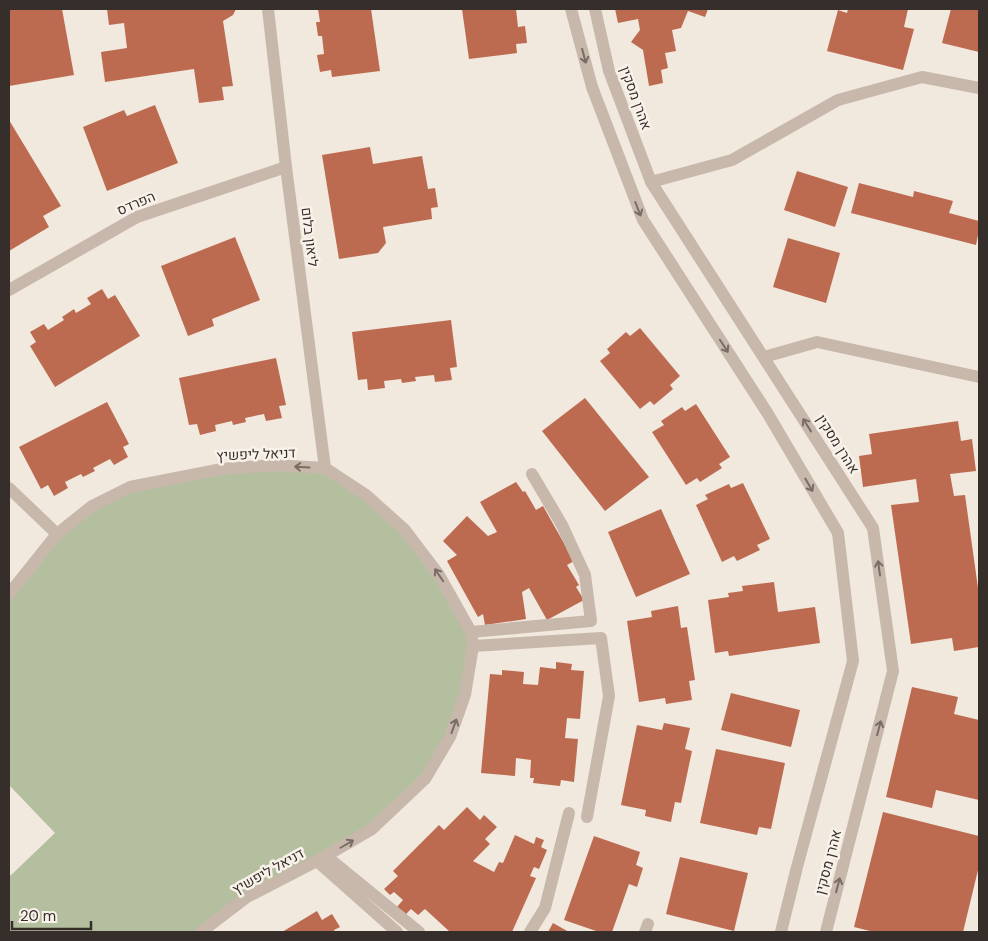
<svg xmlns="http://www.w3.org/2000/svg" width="988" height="941" font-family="'DM Sans',Heebo,sans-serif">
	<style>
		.green { fill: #b4bf9f }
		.building { fill: #bd6b50 }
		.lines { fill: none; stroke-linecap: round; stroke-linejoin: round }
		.minor { stroke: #c8b8ab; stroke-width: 12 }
		.oneway { stroke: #786c64 }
		.labels { text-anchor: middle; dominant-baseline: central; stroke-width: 5; stroke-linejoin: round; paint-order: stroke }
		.street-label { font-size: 14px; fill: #362e2a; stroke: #f9f2ea }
	</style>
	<rect width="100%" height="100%" fill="#f1e8de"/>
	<path class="green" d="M325 468 404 529 471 632 465 695 425 779 372 829 321 858 201 932H9V877L55 833 9 785V594L57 534 130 487 222 469Z"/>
	<g class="building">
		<path d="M9 9H37L45 10 62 9 74 75 9 86Z"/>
		<path d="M107 9H236L233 15 223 21 233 86 222 87 224 100 199 103 194 69 105 82 101 52 127 48 124 23 109 25Z"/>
		<path d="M318 9H371L380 71 332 77 331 70 320 72 317 55 324 54 322 36H318L316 22H320Z"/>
		<path d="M462 9H516L518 27 525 26 527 43 516 44 517 53 469 59Z"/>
		<path d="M615 9H708L705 17 688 11 681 28 672 30 676 51 665 53 668 68 661 70 663 83 649 86 643 50 631 42 640 30 638 19 618 23Z"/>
		<path d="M848 9H908L904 27 914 29 903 70 827 51 838 10 847 13Z"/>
		<path d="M951 9H979V52L942 43Z"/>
		<path d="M155 105 178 163 107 191 83 127 124 110 127 116Z"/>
		<path d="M9 120 61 206 43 216 49 227 9 251Z"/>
		<path d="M370 147 373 164 422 156 428 189 435 188 438 207 431 208 432 219 383 227 386 243 378 253 339 259 322 155Z"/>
		<path d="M797 171 848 187 835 227 784 210Z"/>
		<path d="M859 183 913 197 914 191 953 201 949 213 979 221V230L976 245 851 213Z"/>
		<path d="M235 237 260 300 212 319 214 326 188 336 161 266Z"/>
		<path d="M788 238 840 253 826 303 773 287Z"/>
		<path d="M102 289 108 299 115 295 140 336 55 387 30 346 36 342 30 332 44 324 48 330 64 320 62 317 74 309 76 313 91 304 87 298Z"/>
		<path d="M451 320 457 367 450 368 452 380 435 382 434 375 415 377 416 381 402 383 401 379 384 381 385 388 368 390 367 379 358 380 352 332Z"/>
		<path d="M640 328 680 376 670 385 673 389 654 405 650 401 640 409 600 361 610 353 607 349 626 332 630 336Z"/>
		<path d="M276 358 286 405 279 406 282 418 266 421 264 414 245 418 246 422 233 425 232 421 215 425 216 431 200 435 197 424 189 425 179 378Z"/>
		<path d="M585 398 649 477 605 511 542 431Z"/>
		<path d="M107 402 129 444 123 447 128 457 114 465 110 459 93 468 95 471 83 477 81 474 65 482 68 488 54 496 48 485 41 489 19 447Z"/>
		<path d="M696 404 730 457 719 464 722 468 700 482 697 478 686 485 652 432 664 425 661 421 682 407 685 411Z"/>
		<path d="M958 421 961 441 972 439 976 471 950 474 954 496 965 495 979 595V647L954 651 952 638 911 644 891 505 919 502 916 479 863 487 859 456 872 454 869 434Z"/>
		<path d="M516 482 523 492 525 491 536 510 543 506 574 561 567 565 579 585 576 587 584 600 547 620 529 588 522 592 526 619 485 625 483 614 478 617 447 561 457 555 443 541 467 516 488 536 497 532 480 502Z"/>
		<path d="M743 483 770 539 757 545 760 550 737 561 734 556 722 562 696 505 708 499 705 495 729 484 731 488Z"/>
		<path d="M661 509 690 574 636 597 608 532Z"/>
		<path d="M774 582 778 612 815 607 820 643 729 656 728 651 715 653 708 600 729 597 728 593 743 591 742 586Z"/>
		<path d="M678 606 681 628 687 627 695 680 689 681 692 700 666 704 665 698 639 702 627 621 652 617 651 611Z"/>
		<path d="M556 662 572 664 571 670 584 671 580 719 567 718 565 738 578 739 574 782 561 780 560 786 533 783 534 778H530L531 760 516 758 515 776 481 773 490 674 502 675V670L524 672 523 684 538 685 540 667 556 669Z"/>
		<path d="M912 687 958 697 954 714 979 720V800L936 790 932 808 886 797Z"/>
		<path d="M731 693 800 710 791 747 721 730Z"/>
		<path d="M664 723 690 728 685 749 692 751 681 803 675 802 671 822 645 816 646 810 621 805 637 725 662 730Z"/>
		<path d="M716 749 785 763 771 829 759 827 757 835 700 823Z"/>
		<path d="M467 807 480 820 484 815 497 827 485 839 490 844 473 861 494 872 499 862 503 863 515 835 534 844 536 837 544 840 541 847 547 850 539 869 534 867 530 876 536 878 512 932H450L425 909 418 915 411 909 405 915 397 907 403 900 394 892 390 895 384 889 398 876 393 871 439 825 444 830Z"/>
		<path d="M883 812 979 836V866L963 932H874L854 927Z"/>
		<path d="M594 836 640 852 636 865 643 868 637 887 629 884 612 932H599L564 920Z"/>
		<path d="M680 857 748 873 734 931 666 914Z"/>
		<path d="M317 911 322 920 332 914 340 927 334 930 335 932H282Z"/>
		<path d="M553 923 569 932H548Z"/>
	</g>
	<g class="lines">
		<g class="minor">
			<path d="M268 9 286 167 325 468"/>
			<path d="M571 9 592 87 643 220 768 414 838 533 853 661 797 867 781 932"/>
			<path d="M595 9 609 71 651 182 873 528 893 671 826 932"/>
			<path d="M651 182 732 160 838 100 922 77 979 88"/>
			<path d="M9 290 137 217 286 167"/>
			<path d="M764 357 817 342 979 377"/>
			<path d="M9 488 57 534"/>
			<path d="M9 594 57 534 92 506 130 487 222 469 274 465 325 468 366 495 404 529 439 575 471 632 473 646 465 695 450 737 425 779 372 829 317 861 247 897 201 932"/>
			<path d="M471 632 591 621 585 575 562 525 532 474"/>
			<path d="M473 646 601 638 609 696 587 817"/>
			<path d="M326 856 419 932"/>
			<path d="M317 861 397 932"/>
			<path d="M530 932 545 908 569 813"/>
			<path d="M645 932 648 924"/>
		</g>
	</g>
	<defs><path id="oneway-shaft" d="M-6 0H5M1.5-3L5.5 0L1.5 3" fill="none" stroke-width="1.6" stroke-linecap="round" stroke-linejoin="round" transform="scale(1.25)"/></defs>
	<g class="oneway">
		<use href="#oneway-shaft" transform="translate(584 56) rotate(75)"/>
		<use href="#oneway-shaft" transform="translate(638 209) rotate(69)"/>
		<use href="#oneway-shaft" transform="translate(724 346) rotate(57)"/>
		<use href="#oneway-shaft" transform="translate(807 425) rotate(-122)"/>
		<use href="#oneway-shaft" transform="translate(302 467) rotate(-177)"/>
		<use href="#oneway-shaft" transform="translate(809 485) rotate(60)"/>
		<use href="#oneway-shaft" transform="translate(879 568) rotate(-98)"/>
		<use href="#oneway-shaft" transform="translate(439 575) rotate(-124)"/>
		<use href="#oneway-shaft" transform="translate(454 726) rotate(-70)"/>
		<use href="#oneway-shaft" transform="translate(879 728) rotate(-75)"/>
		<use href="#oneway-shaft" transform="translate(347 844) rotate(-30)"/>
		<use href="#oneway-shaft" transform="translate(838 885) rotate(-75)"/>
	</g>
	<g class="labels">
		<g class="street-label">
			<text transform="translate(636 98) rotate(70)">אהרן מסקין</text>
			<text transform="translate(136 203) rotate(-23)">הפרדס</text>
			<text transform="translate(310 237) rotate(83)">ליאון בלום</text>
			<text transform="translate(838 444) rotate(58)">אהרן מסקין</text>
			<text transform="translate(256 454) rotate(-2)">דניאל ליפשיץ</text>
			<text transform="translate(828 862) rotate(-75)">אהרן מסקין</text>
			<text transform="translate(268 871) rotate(-29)">דניאל ליפשיץ</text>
		</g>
	</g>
	<rect width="988" height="941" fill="none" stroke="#362e2a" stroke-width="20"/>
	<path d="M12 921v8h79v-8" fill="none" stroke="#362e2a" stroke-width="2.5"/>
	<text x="20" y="921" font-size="15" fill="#362e2a" stroke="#f9f2ea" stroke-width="4" paint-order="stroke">20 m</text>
</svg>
